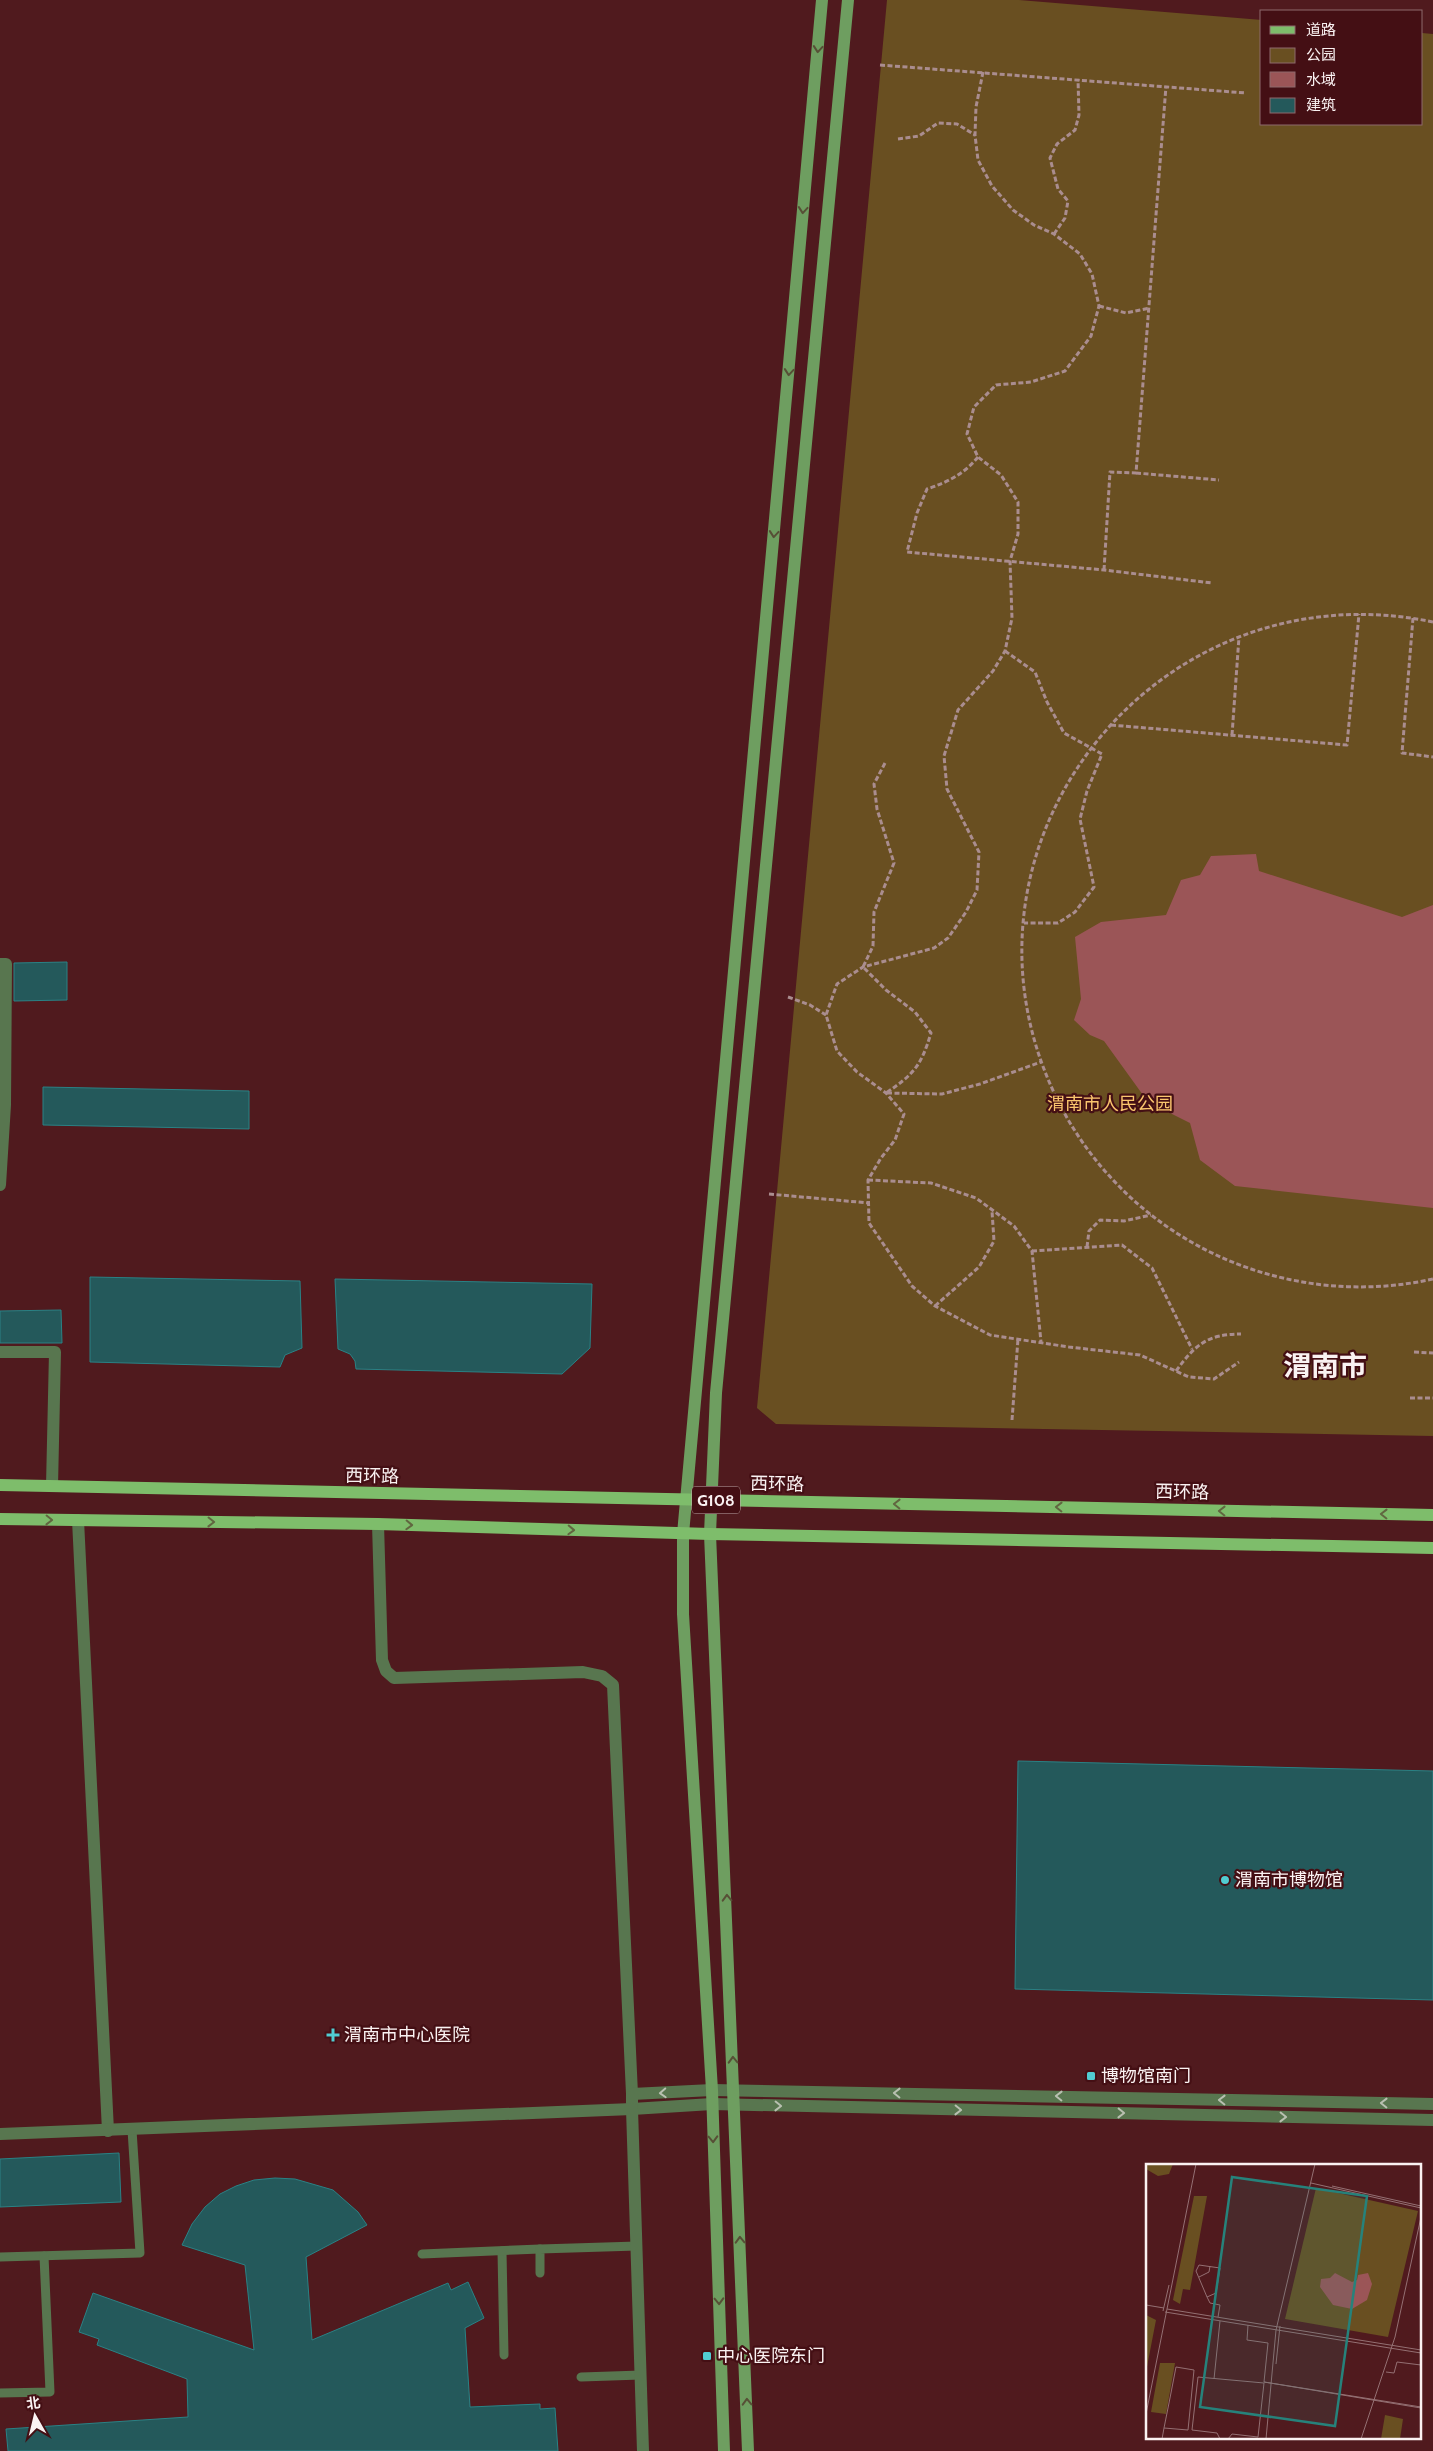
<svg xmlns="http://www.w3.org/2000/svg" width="1433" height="2451" font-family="Cabin,'Noto Sans SC',sans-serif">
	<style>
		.green { fill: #694f21 }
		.water { fill: #9b5557 }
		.building { fill: #24595b; stroke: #2a8285 }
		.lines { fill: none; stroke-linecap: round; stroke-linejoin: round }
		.path { stroke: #aa8d8f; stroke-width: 3; stroke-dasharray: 5 2.5; stroke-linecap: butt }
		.service { stroke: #58764f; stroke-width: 9 }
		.minor { stroke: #58764f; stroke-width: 12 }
		.tertiary { stroke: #58764f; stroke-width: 12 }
		.secondary { stroke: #6e9e60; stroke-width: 12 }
		.primary { stroke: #7ebd6b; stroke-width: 12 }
		.oneway { stroke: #574f36 }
		.oneway2 { stroke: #616640 }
		.oneway3 { stroke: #b9c0b1 }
		.poi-dot { fill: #51ccd1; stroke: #440f14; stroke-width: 2 }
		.labels { text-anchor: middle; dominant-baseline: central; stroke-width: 4.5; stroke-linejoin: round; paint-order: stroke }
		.shield { fill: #440f14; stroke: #c3aeaf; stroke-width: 1 }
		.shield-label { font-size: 16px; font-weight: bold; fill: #faf2f2 }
		.park-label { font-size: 18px; fill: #fbc66e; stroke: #440f14 }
		.street-label { font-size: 18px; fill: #faf2f2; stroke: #440f14 }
		.poi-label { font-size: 18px; fill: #faf2f2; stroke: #440f14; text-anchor: start }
		.town-label { font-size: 28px; font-weight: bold; fill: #faf2f2; stroke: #440f14 }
		.inset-road { fill: none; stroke: #947073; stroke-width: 1 }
		.view { fill: #26827b; fill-opacity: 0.15; stroke: #26827b; stroke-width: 2.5 }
		.inset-edge { fill: none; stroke: #faf2f2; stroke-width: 2.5 }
	</style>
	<rect width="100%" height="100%" fill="#501a1e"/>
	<path class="green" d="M887 0H1019L1262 20V124H1422V33L1433 34V1436L776 1424 757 1408Z"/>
	<path class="water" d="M1256 854 1259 871 1402 917 1433 905V1208L1235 1186 1200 1160 1190 1123 1148 1102 1104 1041 1090 1035 1074 1020 1081 999 1075 937 1101 922 1166 915 1181 880 1200 875 1211 856Z"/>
	<g class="building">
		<path d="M67 962V1000L14 1001V963Z"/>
		<path d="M43 1087 249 1091V1129L43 1125Z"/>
		<path d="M90 1277 300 1281 302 1348 285 1355 280 1367 90 1362Z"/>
		<path d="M335 1279 592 1284 590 1348 562 1374 356 1369 355 1361 350 1354 338 1349Z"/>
		<path d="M61 1310 62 1343H0V1311Z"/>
		<path d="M1018 1761 1433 1771V2000L1015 1989Z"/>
		<path d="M119 2153 121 2202 0 2207V2159Z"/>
		<path d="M275 2178 295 2179 333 2190 358 2212 367 2225 306 2257 312 2340 448 2283 451 2290 468 2282 484 2318 465 2328 470 2407 540 2404V2409L555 2408 558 2451H8L6 2429 188 2417 187 2379 97 2345 99 2339 79 2332 93 2293 254 2350 245 2265 182 2245 192 2224 205 2207 220 2194 236 2186 254 2180Z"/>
	</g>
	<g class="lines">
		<g class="path">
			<path d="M880 65 1246 93"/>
			<path d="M983 72 976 107 975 135 978 160 992 186 1013 210 1034 225 1054 234 1080 254 1092 274 1099 306 1091 336 1065 371 1031 382 996 385 974 407 967 434 978 457 1001 475 1018 502V534L1010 561 1012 618 1005 651 993 671 958 710 944 756 947 789 979 852 977 890 966 912 948 938 934 948 863 967 837 984 826 1015 837 1051 857 1072 886 1093 904 1114 895 1140 881 1158 868 1180 869 1223 912 1286 935 1306 990 1335 1069 1347 1140 1355 1189 1377 1214 1379 1239 1362"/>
			<path d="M898 139 919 136 938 123 957 124 975 135"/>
			<path d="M1054 234 1065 218 1068 201 1058 189 1050 158 1057 144 1075 130 1079 115 1078 79"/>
			<path d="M1099 306 1126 313 1150 308"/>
			<path d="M978 457C964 474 948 482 927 489L917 513 907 552 1104 570 1212 583"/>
			<path d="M1136 473 1219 480"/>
			<path d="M1104 570 1110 472 1136 473 1166 86"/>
			<path d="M1413 618 1402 753 1433 757"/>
			<path d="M1433 622C1149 563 923 860 1066 1116 1096 1169 1140 1213 1193 1243 1265 1284 1352 1297 1433 1279"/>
			<path d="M1005 651 1035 672 1047 702 1064 733 1102 754 1087 791 1080 819 1094 887 1075 912 1058 923H1024"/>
			<path d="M1111 725 1347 745 1359 614"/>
			<path d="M1232 735 1239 637"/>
			<path d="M885 763 874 784 877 809 894 863 874 912 873 946 863 967 886 990 915 1012 931 1033C921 1066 914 1074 886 1093"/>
			<path d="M788 997 810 1005 826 1015"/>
			<path d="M887 1093 942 1094 980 1084 1041 1062"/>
			<path d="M868 1180 931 1183 976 1198 1014 1226 1032 1251 1041 1342"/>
			<path d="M769 1194 869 1203"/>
			<path d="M1087 1247 1089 1231 1100 1220 1124 1221 1151 1215"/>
			<path d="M1032 1251 1122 1245 1152 1268 1192 1349"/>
			<path d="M935 1306 979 1267 994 1241 992 1211"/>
			<path d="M1414 1352 1433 1353"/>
			<path d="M1176 1371C1195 1345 1207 1334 1241 1334"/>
			<path d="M1410 1398H1433"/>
			<path d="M1012 1420 1018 1339"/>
		</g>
		<g class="service">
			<path d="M502 2251 504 2355"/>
			<path d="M422 2254 540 2249"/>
			<path d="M0 2257 140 2253 132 2130"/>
			<path d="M540 2273V2249L637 2246"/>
			<path d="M581 2377 641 2375"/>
			<path d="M0 2393 50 2392 44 2256"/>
		</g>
		<g class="minor">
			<path d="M0 964H6L5 1105 0 1185"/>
			<path d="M0 1352H55L52 1486"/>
			<path d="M78 1520 108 2131"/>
			<path d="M378 1524 382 1660 386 1671 394 1678 583 1672 602 1676 613 1685 632 2094"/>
			<path d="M712 2090 632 2094V2109L712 2104"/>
			<path d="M0 2134 632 2109 643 2451"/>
		</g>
		<g class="tertiary">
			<path d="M712 2090 1433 2104"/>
			<path d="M712 2104 1433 2120"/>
		</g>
		<g class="secondary">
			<path d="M724 2451 712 2090 683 1614V1534L822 0"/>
			<path d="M748 2451 710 1534 716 1393 848 0"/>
		</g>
		<g class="primary">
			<path d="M0 1485 1433 1515"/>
			<path d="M0 1519 378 1524 710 1534 1433 1548"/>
		</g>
	</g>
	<defs><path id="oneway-chevron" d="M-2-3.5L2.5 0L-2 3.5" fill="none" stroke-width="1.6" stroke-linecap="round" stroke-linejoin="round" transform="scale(1.25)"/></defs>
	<g class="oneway">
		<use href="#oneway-chevron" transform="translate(818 49) rotate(95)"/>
		<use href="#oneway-chevron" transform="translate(803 210) rotate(95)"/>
		<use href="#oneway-chevron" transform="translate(789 372) rotate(95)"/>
		<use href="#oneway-chevron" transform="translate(774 534) rotate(95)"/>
		<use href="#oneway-chevron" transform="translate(727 1898) rotate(-92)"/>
		<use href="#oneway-chevron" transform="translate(733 2060) rotate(-92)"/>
		<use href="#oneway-chevron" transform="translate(713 2139) rotate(88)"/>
		<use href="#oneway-chevron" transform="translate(740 2240) rotate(-92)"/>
		<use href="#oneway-chevron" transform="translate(719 2301) rotate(88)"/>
		<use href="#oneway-chevron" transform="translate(747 2402) rotate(-92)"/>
	</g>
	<g class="oneway2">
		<use href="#oneway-chevron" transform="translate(897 1504) rotate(-179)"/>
		<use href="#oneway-chevron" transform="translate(1059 1507) rotate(-179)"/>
		<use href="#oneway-chevron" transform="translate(1222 1511) rotate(-179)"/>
		<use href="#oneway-chevron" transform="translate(1384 1514) rotate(-179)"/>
		<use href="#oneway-chevron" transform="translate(49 1520) rotate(1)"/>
		<use href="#oneway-chevron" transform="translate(211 1522) rotate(1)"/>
		<use href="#oneway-chevron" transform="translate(409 1525) rotate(2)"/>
		<use href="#oneway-chevron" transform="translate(571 1530) rotate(2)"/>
	</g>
	<g class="oneway3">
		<use href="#oneway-chevron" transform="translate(663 2093) rotate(177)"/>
		<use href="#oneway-chevron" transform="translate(897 2093) rotate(-179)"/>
		<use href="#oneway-chevron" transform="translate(1059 2096) rotate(-179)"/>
		<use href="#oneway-chevron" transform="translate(1222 2100) rotate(-179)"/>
		<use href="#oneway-chevron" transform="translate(1384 2103) rotate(-179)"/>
		<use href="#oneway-chevron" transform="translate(778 2106) rotate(1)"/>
		<use href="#oneway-chevron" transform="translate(958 2110) rotate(1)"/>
		<use href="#oneway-chevron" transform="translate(1121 2113) rotate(1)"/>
		<use href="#oneway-chevron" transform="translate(1283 2117) rotate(1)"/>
	</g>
	<g class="poi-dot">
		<circle cx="1225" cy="1880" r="5"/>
		<path d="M330.5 2027.5h5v5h5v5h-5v5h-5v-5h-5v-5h5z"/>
		<rect x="1086" y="2071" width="10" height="10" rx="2.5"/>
		<rect x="702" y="2351" width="10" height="10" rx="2.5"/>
	</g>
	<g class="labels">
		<rect class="shield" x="692" y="1486.5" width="48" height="27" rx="4"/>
		<g class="shield-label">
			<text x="716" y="1500">G108</text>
		</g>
		<g class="park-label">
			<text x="1110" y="1104">渭南市人民公园</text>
		</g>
		<g class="street-label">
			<text transform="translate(372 1476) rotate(1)">西环路</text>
			<text transform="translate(777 1484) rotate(1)">西环路</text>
			<text transform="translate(1182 1492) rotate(1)">西环路</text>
		</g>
		<g class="poi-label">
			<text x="1235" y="1880">渭南市博物馆</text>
			<text x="344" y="2035">渭南市中心医院</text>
			<text x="1101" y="2076">博物馆南门</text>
			<text x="717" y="2356">中心医院东门</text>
		</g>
		<g class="town-label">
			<text x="1325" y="1366">渭南市</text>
		</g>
	</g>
	<g transform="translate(1146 2164)">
		<rect width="275" height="275" fill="#501a1e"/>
		<path d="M0 0H27L23 10 12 12 0 5ZM170 24 272 47 242 173 139 155ZM48 32H61L44 126 37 125 34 140 27 136ZM0 151 10 156 0 208ZM14 199H29L20 250 5 248ZM239 251 257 255 254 275H235Z" fill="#694f21"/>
		<path d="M189 109 206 118 211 116 212 111 222 109 226 120 221 136 206 145 187 141 174 123 175 115 184 114Z" fill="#9b5557"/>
		<path class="inset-road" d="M165 19 275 44M186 22 275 42M53 113 63 108 64 102M61 133 70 129 74 104 53 101 50 107 61 133 64 139 74 141 72 153M0 141 18 144M21 145 275 186M17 147 23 121M19 148 275 189M102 161 101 176 122 179 118 218M130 200 134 162M240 208 248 209 251 198 275 201M68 215 74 157M275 243 118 218 275 244M0 250 50 0M16 275 18 264 24 234 30 203 48 206 42 266 18 264M74 275 71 269 46 266 52 213 118 219 112 273M82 275 86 270 112 273M120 275 130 166 169 0M215 275 249 173 275 53"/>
		<path class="view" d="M86 13 221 32 189 262 54 243Z"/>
		<rect width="275" height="275" class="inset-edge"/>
	</g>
	<rect x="1260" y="10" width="162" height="115" fill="#440f14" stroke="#8d6a6d"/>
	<rect x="1270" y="26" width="25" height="8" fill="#7ebd6b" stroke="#8d6a6d"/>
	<text x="1306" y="35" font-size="15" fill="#faf2f2">道路</text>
	<rect x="1270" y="48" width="25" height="15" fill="#694f21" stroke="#8d6a6d"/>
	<text x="1306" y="60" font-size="15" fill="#faf2f2">公园</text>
	<rect x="1270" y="72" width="25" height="15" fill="#9b5557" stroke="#8d6a6d"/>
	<text x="1306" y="85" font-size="15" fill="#faf2f2">水域</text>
	<rect x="1270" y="98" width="25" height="15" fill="#24595b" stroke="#8d6a6d"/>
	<text x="1306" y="110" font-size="15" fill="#faf2f2">建筑</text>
	<g transform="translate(35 2416) rotate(352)" stroke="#440f14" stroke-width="4" paint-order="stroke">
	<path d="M0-4L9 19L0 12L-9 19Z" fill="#faf2f2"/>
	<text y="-8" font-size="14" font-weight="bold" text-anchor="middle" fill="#faf2f2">北</text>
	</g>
</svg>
